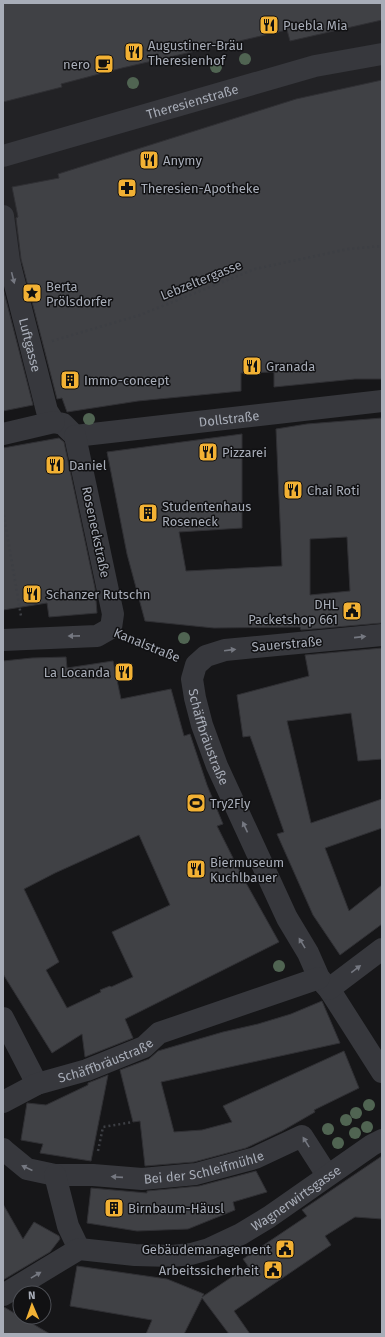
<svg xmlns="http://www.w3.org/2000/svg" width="385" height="1337" font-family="'Fira Sans',sans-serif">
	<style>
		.built { fill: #222225 }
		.building { fill: #404145; stroke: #303034; fill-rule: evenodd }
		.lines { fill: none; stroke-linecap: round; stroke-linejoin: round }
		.path { stroke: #3d3f44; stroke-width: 2.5; stroke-dasharray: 2 3; stroke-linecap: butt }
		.street { stroke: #37383d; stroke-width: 22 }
		.tree { fill: #506452 }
		.oneway { fill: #757881 }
		.labels { text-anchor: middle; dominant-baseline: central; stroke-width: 3; stroke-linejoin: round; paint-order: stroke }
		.poi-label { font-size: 13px; fill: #a8adb8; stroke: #111113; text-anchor: start }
		.street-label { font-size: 13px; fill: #a8adb8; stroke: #111113 }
	</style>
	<rect width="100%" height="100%" fill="#161618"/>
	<path class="built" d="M3 3H382V196L5 267 3 248Z"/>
	<g class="building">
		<path d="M3 3H382V20L290 41 287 30 122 68 61 84 62 87 3 102Z"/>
		<path d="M382 80V379H355L274 387V372L241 373V391L138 401 67 412 62 398 57 399 21 259 16 218 18 217 12 187 59 178 58 174 296 99Z"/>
		<path d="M3 288 33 405 3 411Z"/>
		<path d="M382 418V623L301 630 300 627 214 628 145 621 127 554 107 452 242 434V528L179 532 186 571 282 566 276 429 307 424ZM347 537 350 591 310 595V539Z"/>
		<path d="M59 438 64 442 95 588 97 613 49 617 47 603 3 610V448Z"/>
		<path d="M382 648V759L358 761 351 713 287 721 311 823 382 799V828L325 848 349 911 382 885V924L340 955 313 915 277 834 284 832 250 736 243 737 237 695 309 676 305 655Z"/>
		<path d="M66 657 67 668 113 661 121 699 171 689 184 736 190 734 207 785 223 824 217 826 241 874 279 942 125 1019 133 1038 85 1057 82 1034 52 1053 3 974V661L32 658ZM139 835 170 905 112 932 133 977 111 987 110 986 100 990 101 992 67 1008 46 970 59 962 24 889 55 873Z"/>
		<path d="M322 1001 340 1043 161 1082 174 1132 202 1130 232 1122 223 1106 344 1051 359 1088 314 1110 315 1112 282 1131 246 1148 194 1162 145 1166 140 1121 133 1122 120 1070 149 1059 158 1051 223 1032 258 1024 291 1014Z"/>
		<path d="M108 1075 91 1161 40 1153 43 1144 21 1140 27 1103 46 1105 88 1085V1083Z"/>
		<path d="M382 1156V1219L355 1217 325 1236 331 1245 234 1311 250 1334H229L202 1298 184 1334H146L152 1320 70 1306 77 1266 167 1279 204 1294 202 1297 248 1266 243 1259 307 1216 302 1210Z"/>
		<path d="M256 1171 267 1192 233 1202 235 1210 188 1229 137 1231 87 1223 91 1188 147 1193V1191L199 1186Z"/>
		<path d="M3 1204 23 1239 34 1222 59 1236 60 1239 50 1252 3 1280Z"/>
		<path d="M3 1307H4L50 1334H3Z"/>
	</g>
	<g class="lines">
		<g class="path">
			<path d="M52 341 140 315 255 269 348 249 382 246"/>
			<path d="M3 510 21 616"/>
			<path d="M132 636 175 655"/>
			<path d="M98 1151 103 1127 133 1122"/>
		</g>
		<g class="street">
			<path id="s1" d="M3 156 315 66 382 54"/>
			<path id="s2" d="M3 216 9 261 47 411 54 422 63 424 75 436"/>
			<path d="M3 434 54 422"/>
			<path id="s3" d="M75 436 382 401"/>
			<path id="s4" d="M382 635 225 650 206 656 196 665 192 679 195 698 202 725 217 766 287 918 308 953 319 978 329 989 382 1072"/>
			<path d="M3 640 97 636 111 628 113 614 75 436"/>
			<path d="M329 989 382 949"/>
			<path d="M3 1018 37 1084"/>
			<path id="s5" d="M3 1102 37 1084 87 1070 144 1047 159 1033 319 978"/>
			<path id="s6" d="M3 1149 5 1151 27 1169 55 1175H93L142 1179 196 1174 255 1158 302 1136 327 1175"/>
			<path d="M55 1175 68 1226 79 1249"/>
			<path id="s7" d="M3 1295 79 1249 135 1255 172 1256 191 1254 209 1249 241 1234 269 1217 372 1145 382 1140"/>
		</g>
	</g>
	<g class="tree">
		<circle cx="245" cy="59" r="6"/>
		<circle cx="216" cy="67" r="6"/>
		<circle cx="133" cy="83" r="6"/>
		<circle cx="89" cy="419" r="6"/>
		<circle cx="184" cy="638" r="6"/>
		<circle cx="279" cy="966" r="6"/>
		<circle cx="369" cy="1105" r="6"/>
		<circle cx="356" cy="1113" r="6"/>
		<circle cx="346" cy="1120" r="6"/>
		<circle cx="367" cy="1127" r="6"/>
		<circle cx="328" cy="1129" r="6"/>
		<circle cx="355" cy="1133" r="6"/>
		<circle cx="338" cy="1143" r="6"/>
	</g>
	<defs><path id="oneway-solid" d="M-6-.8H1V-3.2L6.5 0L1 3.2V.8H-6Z"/></defs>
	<g class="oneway">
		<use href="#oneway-solid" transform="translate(13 278) rotate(76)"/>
		<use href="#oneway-solid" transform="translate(74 636) rotate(179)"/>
		<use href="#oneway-solid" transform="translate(360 637) rotate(-6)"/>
		<use href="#oneway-solid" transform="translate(230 650) rotate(-7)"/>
		<use href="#oneway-solid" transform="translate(245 827) rotate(-115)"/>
		<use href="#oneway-solid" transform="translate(302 943) rotate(-121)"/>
		<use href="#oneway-solid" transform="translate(356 969) rotate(-37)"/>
		<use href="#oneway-solid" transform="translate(306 1142) rotate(-122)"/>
		<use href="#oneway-solid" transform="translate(27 1168) rotate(-155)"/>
		<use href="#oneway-solid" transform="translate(117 1177) rotate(-176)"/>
		<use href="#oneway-solid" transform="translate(36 1275) rotate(-31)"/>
	</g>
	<defs>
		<symbol id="restaurant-square" viewBox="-11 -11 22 22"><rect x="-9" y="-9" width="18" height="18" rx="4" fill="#f2b134" stroke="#111113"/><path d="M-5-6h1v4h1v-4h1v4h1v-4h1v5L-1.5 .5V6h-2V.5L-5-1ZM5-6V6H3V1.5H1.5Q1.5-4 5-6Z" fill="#111"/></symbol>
		<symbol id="cafe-square" viewBox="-11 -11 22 22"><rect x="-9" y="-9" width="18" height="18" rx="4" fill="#f2b134" stroke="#111113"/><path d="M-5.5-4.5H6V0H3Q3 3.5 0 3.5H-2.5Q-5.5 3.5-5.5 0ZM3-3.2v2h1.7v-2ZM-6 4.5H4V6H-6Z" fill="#111"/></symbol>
		<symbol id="pharmacy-square" viewBox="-11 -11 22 22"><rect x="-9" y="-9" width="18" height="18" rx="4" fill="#f2b134" stroke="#111113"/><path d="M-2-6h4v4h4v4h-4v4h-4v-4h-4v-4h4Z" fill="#111"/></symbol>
		<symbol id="sight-square" viewBox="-11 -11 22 22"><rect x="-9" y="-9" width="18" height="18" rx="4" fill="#f2b134" stroke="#111113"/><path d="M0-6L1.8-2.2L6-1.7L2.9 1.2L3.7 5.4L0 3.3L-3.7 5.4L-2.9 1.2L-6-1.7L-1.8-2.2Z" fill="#111"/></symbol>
		<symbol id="building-square" viewBox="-11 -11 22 22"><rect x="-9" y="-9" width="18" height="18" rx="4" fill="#f2b134" stroke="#111113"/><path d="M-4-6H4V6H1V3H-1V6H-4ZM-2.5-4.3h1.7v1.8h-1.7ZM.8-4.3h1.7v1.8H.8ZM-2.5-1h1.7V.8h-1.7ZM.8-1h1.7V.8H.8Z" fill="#111"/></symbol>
		<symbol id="civic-square" viewBox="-11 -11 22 22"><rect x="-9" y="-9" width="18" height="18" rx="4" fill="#f2b134" stroke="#111113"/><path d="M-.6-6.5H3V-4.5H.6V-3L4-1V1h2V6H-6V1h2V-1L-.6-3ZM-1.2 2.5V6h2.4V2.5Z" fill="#111"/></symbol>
		<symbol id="stadium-square" viewBox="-11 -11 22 22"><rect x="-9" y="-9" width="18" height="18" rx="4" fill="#f2b134" stroke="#111113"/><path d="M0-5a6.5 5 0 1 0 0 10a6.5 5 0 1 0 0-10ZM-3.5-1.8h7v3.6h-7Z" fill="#111"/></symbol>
	</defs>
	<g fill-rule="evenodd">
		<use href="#restaurant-square" x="258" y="14" width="22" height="22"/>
		<use href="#restaurant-square" x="123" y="41" width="22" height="22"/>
		<use href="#cafe-square" x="93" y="53" width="22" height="22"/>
		<use href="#restaurant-square" x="138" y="149" width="22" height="22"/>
		<use href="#pharmacy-square" x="116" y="177" width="22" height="22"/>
		<use href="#sight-square" x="21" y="282" width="22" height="22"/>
		<use href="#restaurant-square" x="241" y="355" width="22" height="22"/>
		<use href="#building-square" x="59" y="369" width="22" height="22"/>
		<use href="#restaurant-square" x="197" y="441" width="22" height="22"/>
		<use href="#restaurant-square" x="44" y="454" width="22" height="22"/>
		<use href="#restaurant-square" x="282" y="479" width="22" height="22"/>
		<use href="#building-square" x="137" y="502" width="22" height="22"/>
		<use href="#restaurant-square" x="21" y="583" width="22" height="22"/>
		<use href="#civic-square" x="341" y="600" width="22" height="22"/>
		<use href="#restaurant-square" x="113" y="661" width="22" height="22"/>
		<use href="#stadium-square" x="185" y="792" width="22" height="22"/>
		<use href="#restaurant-square" x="185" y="858" width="22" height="22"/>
		<use href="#building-square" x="103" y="1197" width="22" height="22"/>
		<use href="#civic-square" x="274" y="1238" width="22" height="22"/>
		<use href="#civic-square" x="262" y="1259" width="22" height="22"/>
	</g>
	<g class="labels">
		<g class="poi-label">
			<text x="283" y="25">Puebla Mia</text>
			<text x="148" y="45">Augustiner-Bräu<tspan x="148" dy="15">Theresienhof</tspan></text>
			<text x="90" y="64" text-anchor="end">nero</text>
			<text x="163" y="160">Anymy</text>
			<text x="141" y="188">Theresien-Apotheke</text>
			<text x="46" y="286">Berta<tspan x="46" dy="15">Prölsdorfer</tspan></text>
			<text x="266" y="366">Granada</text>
			<text x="84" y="380">Immo-concept</text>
			<text x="222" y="452">Pizzarei</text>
			<text x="69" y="465">Daniel</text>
			<text x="307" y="490">Chai Roti</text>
			<text x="162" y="506">Studentenhaus<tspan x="162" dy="15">Roseneck</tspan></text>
			<text x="46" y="594">Schanzer Rutschn</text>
			<text x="338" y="604" text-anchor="end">DHL<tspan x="338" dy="15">Packetshop 661</tspan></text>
			<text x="110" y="672" text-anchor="end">La Locanda</text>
			<text x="210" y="803">Try2Fly</text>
			<text x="210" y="862">Biermuseum<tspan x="210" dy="15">Kuchlbauer</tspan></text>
			<text x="128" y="1208">Birnbaum-Häusl</text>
			<text x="271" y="1249" text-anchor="end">Gebäudemanagement</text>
			<text x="259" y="1270" text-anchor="end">Arbeitssicherheit</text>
		</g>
		<g class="street-label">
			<text stroke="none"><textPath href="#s1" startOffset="197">Theresienstraße</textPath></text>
			<text transform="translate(201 280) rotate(-22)">Lebzeltergasse</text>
			<text stroke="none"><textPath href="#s2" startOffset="132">Luftgasse</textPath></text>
			<text stroke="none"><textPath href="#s3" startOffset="155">Dollstraße</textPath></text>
			<text transform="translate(96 532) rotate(78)">Roseneckstraße</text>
			<text transform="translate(287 644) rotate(-5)">Sauerstraße</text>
			<text transform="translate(147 645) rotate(22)">Kanalstraße</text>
			<text stroke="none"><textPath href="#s4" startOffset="266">Schäffbräustraße</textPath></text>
			<text stroke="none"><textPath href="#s5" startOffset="111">Schäffbräustraße</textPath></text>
			<text stroke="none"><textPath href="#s6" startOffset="210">Bei der Schleifmühle</textPath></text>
			<text stroke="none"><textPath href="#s7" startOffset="321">Wagnerwirtsgasse</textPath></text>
		</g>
	</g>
	<rect width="385" height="1337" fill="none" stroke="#a8adb8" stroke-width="8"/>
	<g transform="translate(32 1305) rotate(358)"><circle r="19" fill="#111113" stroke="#4d4f55"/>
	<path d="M0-3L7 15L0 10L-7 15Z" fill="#f2b134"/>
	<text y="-6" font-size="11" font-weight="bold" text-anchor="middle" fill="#a8adb8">N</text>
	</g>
</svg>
